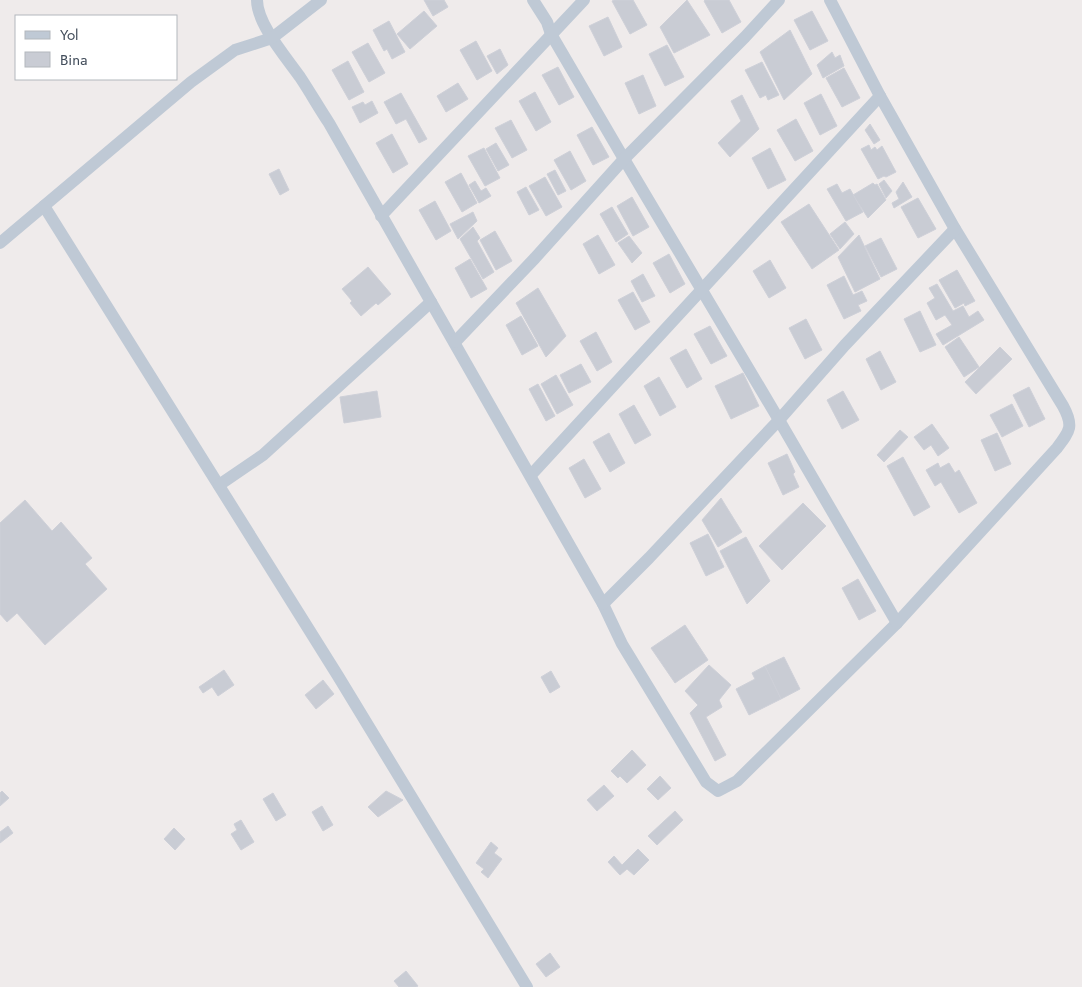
<svg xmlns="http://www.w3.org/2000/svg" width="1082" height="987" font-family="Jost,sans-serif">
	<style>
		.building { fill: #c9ccd4; stroke: #ced0d8 }
		.lines { fill: none; stroke-linecap: round; stroke-linejoin: round }
		.minor { stroke: #bfc9d5; stroke-width: 12 }
	</style>
	<rect width="100%" height="100%" fill="#efebeb"/>
	<g class="building">
		<path d="M424 0H444L448 7 433 16Z"/>
		<path d="M614 0H633L647 25 630 34 612 1Z"/>
		<path d="M687 0 710 35 674 53 660 27Z"/>
		<path d="M705 0H729L741 22 722 33 704 1Z"/>
		<path d="M424 11 437 26 410 49 397 34Z"/>
		<path d="M812 11 828 41 810 50 794 20Z"/>
		<path d="M608 17 622 47 604 56 589 26Z"/>
		<path d="M389 21 405 52 392 59 387 49 384 51 373 30Z"/>
		<path d="M790 30 812 74 784 100 760 52Z"/>
		<path d="M476 41 492 71 477 80 460 50Z"/>
		<path d="M368 43 385 73 369 82 352 52Z"/>
		<path d="M667 45 684 77 665 86 649 54Z"/>
		<path d="M500 49 508 65 497 74 487 56Z"/>
		<path d="M832 52 835 58 840 55 844 66 823 78 817 65Z"/>
		<path d="M348 61 364 92 349 100 332 70Z"/>
		<path d="M762 62 779 95 768 100 766 95 760 98 745 70Z"/>
		<path d="M558 67 574 97 559 105 542 75Z"/>
		<path d="M844 68 860 98 842 107 826 78Z"/>
		<path d="M643 75 656 106 639 114 625 83Z"/>
		<path d="M458 83 468 99 446 112 437 96Z"/>
		<path d="M535 92 551 122 536 131 519 101Z"/>
		<path d="M401 93 427 139 419 143 406 119 396 124 384 102Z"/>
		<path d="M821 94 837 126 820 135 804 103Z"/>
		<path d="M742 95 759 129 730 157 718 143 741 121 731 101Z"/>
		<path d="M372 101 378 113 360 123 352 107 363 102 365 105Z"/>
		<path d="M796 119 813 151 795 161 777 130Z"/>
		<path d="M511 120 527 150 512 158 495 128Z"/>
		<path d="M870 124 880 140 874 144 865 130Z"/>
		<path d="M592 127 609 157 593 165 577 135Z"/>
		<path d="M392 134 408 164 393 173 376 143Z"/>
		<path d="M496 143 509 165 498 171 486 149Z"/>
		<path d="M869 145 871 150 875 147 877 150 882 146 896 172 886 177 884 176 878 179 861 149Z"/>
		<path d="M484 148 500 178 485 186 468 156Z"/>
		<path d="M770 148 786 180 768 189 752 158Z"/>
		<path d="M570 151 586 181 571 190 554 160Z"/>
		<path d="M279 169 289 190 280 195 269 174Z"/>
		<path d="M555 170 566 191 558 195 547 174Z"/>
		<path d="M461 173 477 203 462 212 445 182Z"/>
		<path d="M545 177 562 207 546 216 529 186Z"/>
		<path d="M884 180 892 191 886 198 879 184Z"/>
		<path d="M475 181 481 191 486 188 491 196 479 203 469 185Z"/>
		<path d="M903 182 912 197 894 208 892 203 899 199 896 192Z"/>
		<path d="M873 183 875 185 877 184 886 200 868 218 853 195Z"/>
		<path d="M837 184 842 193 850 189 863 212 846 221 827 189Z"/>
		<path d="M526 187 539 210 529 215 517 192Z"/>
		<path d="M632 197 649 227 633 236 617 206Z"/>
		<path d="M918 198 936 229 918 238 901 207Z"/>
		<path d="M435 201 451 231 436 240 419 210Z"/>
		<path d="M809 204 839 250 812 269 781 222Z"/>
		<path d="M612 207 628 234 616 242 600 214Z"/>
		<path d="M473 212 477 221 458 239 450 224Z"/>
		<path d="M845 222 854 234 840 249 830 234Z"/>
		<path d="M473 227 480 238 477 241 494 272 483 279 460 239Z"/>
		<path d="M495 231 512 261 496 270 480 240Z"/>
		<path d="M598 235 615 265 599 274 583 244Z"/>
		<path d="M859 235 880 279 855 292 838 257Z"/>
		<path d="M629 236 642 253 632 263 618 243Z"/>
		<path d="M881 238 897 269 881 277 865 246Z"/>
		<path d="M669 254 685 284 670 293 653 263Z"/>
		<path d="M470 259 487 289 471 298 455 268Z"/>
		<path d="M770 260 786 288 769 298 753 271Z"/>
		<path d="M368 267 391 294 378 305 376 303 361 316 350 303 352 301 342 289Z"/>
		<path d="M957 270 975 301 965 306 964 303 955 308 939 280Z"/>
		<path d="M643 274 655 296 642 302 631 281Z"/>
		<path d="M844 276 853 295 862 291 867 301 858 305 861 311 844 319 827 285Z"/>
		<path d="M937 284 953 311 963 306 969 317 978 311 984 320 943 345 936 334 952 325 945 315 936 320 927 303 935 298 929 288Z"/>
		<path d="M538 288 566 336 546 357 516 303Z"/>
		<path d="M633 292 650 322 635 330 618 300Z"/>
		<path d="M920 311 936 345 920 352 904 319Z"/>
		<path d="M521 316 538 346 522 355 506 325Z"/>
		<path d="M806 319 822 350 805 359 789 328Z"/>
		<path d="M710 326 727 356 711 364 694 334Z"/>
		<path d="M596 332 612 362 597 371 580 341Z"/>
		<path d="M959 337 979 367 964 377 945 347Z"/>
		<path d="M1000 347 1012 359 976 394 965 382Z"/>
		<path d="M686 349 702 379 687 388 670 358Z"/>
		<path d="M880 351 896 382 881 390 866 359Z"/>
		<path d="M581 364 591 382 569 393 560 375Z"/>
		<path d="M743 373 759 406 731 419 715 386Z"/>
		<path d="M556 375 573 405 557 414 541 384Z"/>
		<path d="M659 377 676 407 660 416 644 386Z"/>
		<path d="M538 384 555 416 546 421 529 389Z"/>
		<path d="M1029 387 1045 419 1029 427 1013 395Z"/>
		<path d="M377 391 381 417 344 423 340 397Z"/>
		<path d="M843 391 859 420 842 429 827 400Z"/>
		<path d="M1012 404 1023 426 1002 437 990 415Z"/>
		<path d="M634 405 651 435 635 444 619 414Z"/>
		<path d="M932 424 949 448 938 456 931 445 924 450 914 437Z"/>
		<path d="M900 430 908 437 884 462 877 455Z"/>
		<path d="M609 433 625 463 610 472 593 442Z"/>
		<path d="M997 433 1011 464 995 471 981 440Z"/>
		<path d="M787 454 795 472 793 474 799 487 783 495 768 463Z"/>
		<path d="M903 457 930 507 914 516 887 466Z"/>
		<path d="M584 459 601 489 585 498 569 468Z"/>
		<path d="M938 463 940 468 949 463 955 473 959 470 977 503 959 513 941 482 935 486 926 470Z"/>
		<path d="M721 498 742 532 718 547 702 520Z"/>
		<path d="M25 500 52 531 61 522 92 558 85 564 107 589 45 645 17 613 7 622 0 614V523Z"/>
		<path d="M803 503 826 526 782 570 759 546Z"/>
		<path d="M708 534 724 567 706 576 690 543Z"/>
		<path d="M746 537 770 581 747 604 720 551Z"/>
		<path d="M858 579 876 611 859 620 842 588Z"/>
		<path d="M685 625 708 660 675 683 651 648Z"/>
		<path d="M784 657 800 689 781 699 765 666Z"/>
		<path d="M709 665 731 685 719 700 722 707 706 717 726 755 715 761 690 713 698 705 685 691Z"/>
		<path d="M765 666 781 699 749 715 736 689 755 679 752 673Z"/>
		<path d="M224 670 234 685 218 696 212 687 203 693 199 687Z"/>
		<path d="M551 671 560 687 550 693 541 677Z"/>
		<path d="M323 680 334 694 316 709 305 695Z"/>
		<path d="M632 750 646 765 627 783 620 776 618 778 611 771Z"/>
		<path d="M660 776 671 788 658 800 647 789Z"/>
		<path d="M604 785 614 796 597 811 587 800Z"/>
		<path d="M2 791 9 798 0 806V793Z"/>
		<path d="M386 791 403 800 378 817 368 807Z"/>
		<path d="M273 793 286 815 276 821 263 799Z"/>
		<path d="M322 806 333 825 323 831 312 812Z"/>
		<path d="M675 811 683 820 657 845 648 836Z"/>
		<path d="M241 820 254 842 241 850 231 834 237 830 234 824Z"/>
		<path d="M8 826 13 833 0 843V832Z"/>
		<path d="M174 828 185 839 175 850 164 839Z"/>
		<path d="M491 842 498 848 494 853 502 859 488 878 481 872 484 869 476 863Z"/>
		<path d="M638 849 649 860 634 875 627 869 620 875 608 862 614 856 622 865Z"/>
		<path d="M550 953 560 967 546 977 536 964Z"/>
		<path d="M406 971 418 986 416 987H399L394 981Z"/>
	</g>
	<g class="lines">
		<g class="minor">
			<path d="M257 0C257 24 286 57 300 77 310 92 319 108 329 123L603 604 622 644 706 782 718 791 737 781 897 623 1057 448C1070 431 1074 426 1063 406L955 229 880 96 830 0"/>
			<path d="M533 0 547 22 551 34 624 159 779 420 897 623"/>
			<path d="M44 206 338 676 527 987"/>
			<path d="M381 216 584 0"/>
			<path d="M0 243 191 82 235 50 272 38 321 0"/>
			<path d="M455 342 535 258 624 159 745 37 779 0"/>
			<path d="M531 475 880 96"/>
			<path d="M219 485 263 455 431 302"/>
			<path d="M603 604 649 558 779 420 845 345 955 229"/>
		</g>
	</g>
	<rect x="15" y="15" width="162" height="65" fill="#ffffff" stroke="#b3b8bd"/>
	<rect x="25" y="31" width="25" height="8" fill="#bfc9d5" stroke="#b3b8bd"/>
	<text x="60" y="40" font-size="15" fill="#424d5b">Yol</text>
	<rect x="25" y="52" width="25" height="15" fill="#c9ccd4" stroke="#b3b8bd"/>
	<text x="60" y="65" font-size="15" fill="#424d5b">Bina</text>
</svg>
